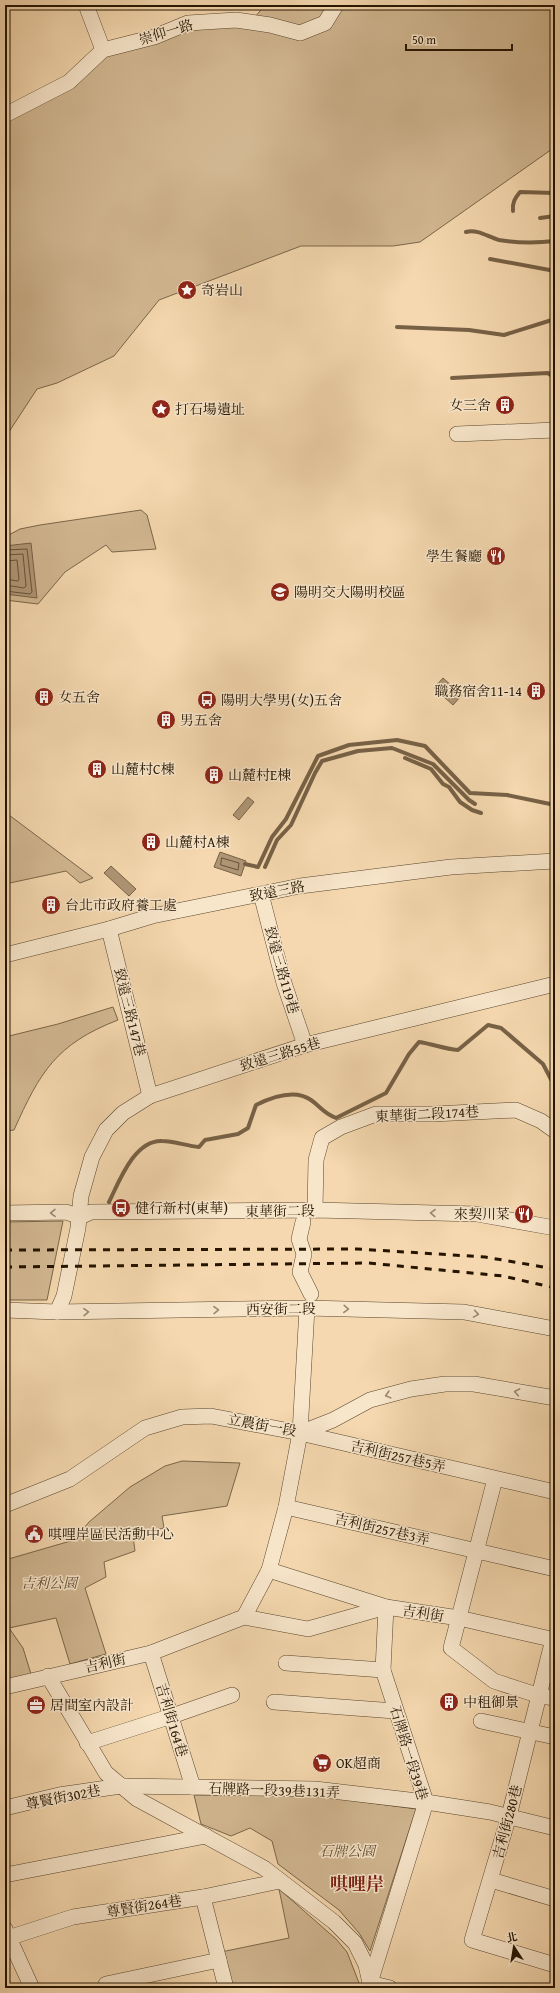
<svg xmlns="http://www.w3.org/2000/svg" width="560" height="1993" font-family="'Gentium Book Plus','Noto Serif TC',serif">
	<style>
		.green { fill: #d1b791; stroke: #7a6649 }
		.water { fill: #ae9574; stroke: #776146 }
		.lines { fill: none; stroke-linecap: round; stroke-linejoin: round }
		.shore { stroke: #69543a; stroke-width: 1 }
		.stream { stroke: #776146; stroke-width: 4 }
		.minor-casing { stroke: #58452c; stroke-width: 16 }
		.minor { stroke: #f8e6cb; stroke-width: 15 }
		.rail { stroke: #241401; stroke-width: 3; stroke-dasharray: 7 7; stroke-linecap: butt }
		.oneway { stroke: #998870 }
		.labels { text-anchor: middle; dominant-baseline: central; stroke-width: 3; stroke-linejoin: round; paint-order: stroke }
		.street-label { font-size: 14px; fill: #241401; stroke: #f8e6cb }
		.poi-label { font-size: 14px; fill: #241401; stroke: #f8e6cb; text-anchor: start }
		.park-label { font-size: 14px; font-style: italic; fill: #614d33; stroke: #f8e6cb }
		.district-label { font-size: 18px; font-weight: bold; fill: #7a1f14; stroke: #f8e6cb }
	</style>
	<rect width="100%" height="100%" fill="#f5d8af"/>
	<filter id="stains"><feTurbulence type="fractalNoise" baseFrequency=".005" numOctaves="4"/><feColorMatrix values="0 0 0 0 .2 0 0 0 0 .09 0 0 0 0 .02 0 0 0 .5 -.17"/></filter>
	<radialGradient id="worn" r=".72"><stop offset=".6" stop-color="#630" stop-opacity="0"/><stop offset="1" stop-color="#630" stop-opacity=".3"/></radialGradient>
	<g class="green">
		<path d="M265 5H555V147L420 242 393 246H301L159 300 114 356 57 383 37 389 5 438V115L80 79 103 50 185 30 250 23Z"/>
		<path d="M141 510 147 515 156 549 112 552 106 545 65 572 38 604 5 600V537L20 529 40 525Z"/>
		<path d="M5 812 93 878 80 883 66 871 5 884Z"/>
		<path d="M113 1007 118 1020C56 1044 40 1072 14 1130L5 1131V1037L58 1024Z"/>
		<path d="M63 1221 47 1300H5V1222Z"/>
		<path d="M182 1461 240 1463 227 1506 162 1516 164 1528 133 1536 135 1551 104 1562 106 1577 85 1588 106 1654 70 1664 56 1618 9 1628 23 1648 31 1674 5 1681V1560L74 1540 89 1522 130 1487 165 1466Z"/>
		<path d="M194 1795H312L416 1809 370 1951 359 1933 339 1910 278 1864 272 1841 250 1828 231 1836 201 1824Z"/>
		<path d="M279 1889 336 1939 347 1952 361 1988H231L221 1952 289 1938Z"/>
	</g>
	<g class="water">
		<path d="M31 543 37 598 5 594V546Z"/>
		<path d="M443 678 462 695 453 705 434 688Z"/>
		<path d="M248 797 254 802 239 820 233 815Z"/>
		<path d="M220 852 246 861 241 876 214 867Z"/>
		<path d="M111 866 136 889 129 896 104 873Z"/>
	</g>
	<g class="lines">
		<g class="shore">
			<path d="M5 550 27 549 32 592 30 594 5 591"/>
			<path d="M5 555 23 554 26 586 24 588 5 585"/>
			<path d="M5 561 17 560 19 579 18 581 5 579"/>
			<path d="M443 685 455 694 454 698H451L441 689Z"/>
			<path d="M222 858 239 863 238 870 221 865Z"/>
		</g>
		<g class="stream">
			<path d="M513 211C512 203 515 198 520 192L555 193"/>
			<path d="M540 218 555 216"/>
			<path d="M466 232C478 229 488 237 499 240 517 243 537 243 555 241"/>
			<path d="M490 259 555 271"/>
			<path d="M397 327 469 330 504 335 555 319"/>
			<path d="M452 378 548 373 555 378"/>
			<path d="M405 758 431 769 443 784 449 787 460 802 472 810 481 813"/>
			<path d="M245 864 258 867 272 837 286 819 318 756 349 745 397 740 425 746 470 793 507 795 555 805"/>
			<path d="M265 867 277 840 291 825 315 773 322 761 358 751 392 748 433 764 469 800 475 804"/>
			<path d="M109 1202C119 1182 134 1140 162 1141 174 1141 187 1146 199 1147L205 1140 238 1134 248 1128 256 1105C272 1097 295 1089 311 1100 321 1107 323 1113 336 1118L386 1093 409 1054 419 1042C433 1044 444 1049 458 1050L488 1025 501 1028 543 1064 555 1087"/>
		</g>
		<defs>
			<g id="minor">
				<path d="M86 5 103 50"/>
				<path d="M5 115 69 82 103 50 154 37 188 23 236 20 270 25 300 33 325 23 336 5"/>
				<path d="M457 434 555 430"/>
				<path d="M261 894 284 983 305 1045"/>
				<path d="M109 929 150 1096"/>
				<path d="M5 955 109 929 152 916 300 886 451 867 555 861"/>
				<path d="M315 1210 316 1160 322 1138 341 1127 376 1114H433L516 1110 541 1121 555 1131"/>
				<path d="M5 1213 66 1212 80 1217 91 1212 315 1210 477 1214 555 1228"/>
				<path d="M303 1222 299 1239 304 1254 300 1272 311 1294"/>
				<path d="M5 1310 57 1312 307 1308 464 1312 555 1329"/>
				<path d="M57 1312 64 1296 78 1228 81 1196 92 1157 106 1130 123 1113 150 1096 305 1045 555 984"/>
				<path d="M300 1433 333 1420 370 1400 411 1389 445 1384H474L555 1398"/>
				<path d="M495 1479 451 1648 494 1681 540 1696 555 1698"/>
				<path d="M5 1505 70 1479 145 1428 182 1417 211 1416 300 1433 555 1492"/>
				<path d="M286 1507 555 1569"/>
				<path d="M269 1570 386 1607 459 1618 555 1640"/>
				<path d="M244 1617 308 1629 386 1607 383 1670 426 1802 370 1983"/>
				<path d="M553 1639 509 1816 472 1940 555 1965"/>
				<path d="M151 1653 193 1787"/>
				<path d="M286 1663 383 1670"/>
				<path d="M48 1676 106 1773 137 1799 264 1868 334 1922 355 1943 366 1965 370 1983"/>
				<path d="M5 1687 151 1653 244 1617 269 1570 286 1507 300 1433 307 1308"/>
				<path d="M274 1702 395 1711"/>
				<path d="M481 1721 555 1737"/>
				<path d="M87 1743 172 1716 232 1695"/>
				<path d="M5 1808 59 1795 121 1786 315 1789 426 1802 490 1812 555 1828"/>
				<path d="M5 1875 206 1836"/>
				<path d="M491 1880 555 1899"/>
				<path d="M203 1897 226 1988"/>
				<path d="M5 1929 32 1988"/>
				<path d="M5 1939 73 1917 203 1897 280 1881"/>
				<path d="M370 1983 390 1988"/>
				<path d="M106 1984 219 1960"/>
			</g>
		</defs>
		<use href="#minor" class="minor-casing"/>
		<use href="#minor" class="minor"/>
		<g class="rail">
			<path d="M5 1250 357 1249 485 1257 555 1269"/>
			<path d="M5 1267 368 1263 503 1276 555 1288"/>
		</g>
	</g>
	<defs><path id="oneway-chevron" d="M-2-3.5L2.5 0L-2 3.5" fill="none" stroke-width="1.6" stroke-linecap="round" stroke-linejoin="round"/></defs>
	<g class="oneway">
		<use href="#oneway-chevron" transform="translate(53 1213) rotate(179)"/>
		<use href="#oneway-chevron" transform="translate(433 1213) rotate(-178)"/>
		<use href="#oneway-chevron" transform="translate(346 1309) rotate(2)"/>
		<use href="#oneway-chevron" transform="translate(216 1310) rotate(-1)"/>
		<use href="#oneway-chevron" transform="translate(86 1312) rotate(-1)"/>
		<use href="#oneway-chevron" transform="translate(476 1314) rotate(9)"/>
		<use href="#oneway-chevron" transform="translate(517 1392) rotate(-169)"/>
		<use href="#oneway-chevron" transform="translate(388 1395) rotate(165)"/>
	</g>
	<defs>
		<symbol id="sight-disc" viewBox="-11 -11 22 22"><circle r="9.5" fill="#8f2418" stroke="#f8e6cb"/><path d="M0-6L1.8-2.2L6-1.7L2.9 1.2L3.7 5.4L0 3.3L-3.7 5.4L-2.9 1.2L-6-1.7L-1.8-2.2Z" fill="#fff"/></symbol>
		<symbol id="building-disc" viewBox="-11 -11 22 22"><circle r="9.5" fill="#8f2418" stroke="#f8e6cb"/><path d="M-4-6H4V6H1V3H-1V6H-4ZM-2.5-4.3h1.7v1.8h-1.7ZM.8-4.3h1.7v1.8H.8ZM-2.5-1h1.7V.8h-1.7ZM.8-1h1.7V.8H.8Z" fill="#fff"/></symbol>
		<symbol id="restaurant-disc" viewBox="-11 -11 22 22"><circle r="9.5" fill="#8f2418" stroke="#f8e6cb"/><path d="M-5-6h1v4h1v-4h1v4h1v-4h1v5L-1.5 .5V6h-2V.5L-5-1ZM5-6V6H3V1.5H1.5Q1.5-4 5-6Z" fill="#fff"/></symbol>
		<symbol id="university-disc" viewBox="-11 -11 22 22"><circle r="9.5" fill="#8f2418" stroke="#f8e6cb"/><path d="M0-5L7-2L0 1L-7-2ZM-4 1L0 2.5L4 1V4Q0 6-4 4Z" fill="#fff"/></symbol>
		<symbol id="bus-disc" viewBox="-11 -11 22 22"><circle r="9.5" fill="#8f2418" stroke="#f8e6cb"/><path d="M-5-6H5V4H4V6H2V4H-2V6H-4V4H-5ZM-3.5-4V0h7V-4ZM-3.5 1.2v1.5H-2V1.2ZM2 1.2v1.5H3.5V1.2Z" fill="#fff"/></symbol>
		<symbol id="civic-disc" viewBox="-11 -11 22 22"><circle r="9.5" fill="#8f2418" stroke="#f8e6cb"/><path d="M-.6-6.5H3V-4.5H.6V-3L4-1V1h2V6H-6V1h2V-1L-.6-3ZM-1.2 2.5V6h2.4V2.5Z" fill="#fff"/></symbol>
		<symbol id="office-disc" viewBox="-11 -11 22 22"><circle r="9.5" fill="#8f2418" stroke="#f8e6cb"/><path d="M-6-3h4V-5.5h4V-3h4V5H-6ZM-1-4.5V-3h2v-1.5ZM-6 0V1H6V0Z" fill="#fff"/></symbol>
		<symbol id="supermarket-disc" viewBox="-11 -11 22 22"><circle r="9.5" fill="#8f2418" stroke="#f8e6cb"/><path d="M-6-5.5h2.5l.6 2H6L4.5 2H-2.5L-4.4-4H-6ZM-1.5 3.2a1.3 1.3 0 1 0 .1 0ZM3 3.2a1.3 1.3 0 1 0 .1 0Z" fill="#fff"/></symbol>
	</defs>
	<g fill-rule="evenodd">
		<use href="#sight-disc" x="176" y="279" width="22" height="22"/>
		<use href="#building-disc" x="494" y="394" width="22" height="22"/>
		<use href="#sight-disc" x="150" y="398" width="22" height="22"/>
		<use href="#restaurant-disc" x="485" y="545" width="22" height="22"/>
		<use href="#university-disc" x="269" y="581" width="22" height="22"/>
		<use href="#building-disc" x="525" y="680" width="22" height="22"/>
		<use href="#building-disc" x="33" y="686" width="22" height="22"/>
		<use href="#bus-disc" x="196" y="689" width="22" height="22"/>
		<use href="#building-disc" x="155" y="709" width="22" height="22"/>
		<use href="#building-disc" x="86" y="758" width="22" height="22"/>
		<use href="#building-disc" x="203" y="764" width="22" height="22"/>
		<use href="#building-disc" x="140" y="831" width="22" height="22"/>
		<use href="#building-disc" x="40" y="894" width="22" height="22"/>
		<use href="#bus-disc" x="110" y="1197" width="22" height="22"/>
		<use href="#restaurant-disc" x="513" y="1203" width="22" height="22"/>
		<use href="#civic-disc" x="23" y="1523" width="22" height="22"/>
		<use href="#building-disc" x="438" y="1691" width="22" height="22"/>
		<use href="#office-disc" x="25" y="1694" width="22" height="22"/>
		<use href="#supermarket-disc" x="311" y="1752" width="22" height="22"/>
	</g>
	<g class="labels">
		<g class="street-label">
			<text transform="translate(166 32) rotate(-17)">崇仰一路</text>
			<text transform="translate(277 891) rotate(-11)">致遠三路</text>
			<text transform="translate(282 970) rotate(74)">致遠三路119巷</text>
			<text transform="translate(130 1012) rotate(76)">致遠三路147巷</text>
			<text transform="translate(280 1054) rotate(-17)">致遠三路55巷</text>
			<text transform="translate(427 1114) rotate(-3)">東華街二段174巷</text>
			<text transform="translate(280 1211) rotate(-1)">東華街二段</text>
			<text transform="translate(281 1309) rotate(-1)">西安街二段</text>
			<text transform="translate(262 1425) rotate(10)">立農街一段</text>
			<text transform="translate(398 1456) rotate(13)">吉利街257巷5弄</text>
			<text transform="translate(382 1529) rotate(13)">吉利街257巷3弄</text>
			<text transform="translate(423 1613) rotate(9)">吉利街</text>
			<text transform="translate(105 1663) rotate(-13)">吉利街</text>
			<text transform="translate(172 1720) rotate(73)">吉利街164巷</text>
			<text transform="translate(409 1753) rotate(73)">石牌路一段39巷</text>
			<text transform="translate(274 1790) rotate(2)">石牌路一段39巷131弄</text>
			<text transform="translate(63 1797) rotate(-11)">尊賢街302巷</text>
			<text transform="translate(507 1822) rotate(-75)">吉利街280巷</text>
			<text transform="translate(144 1906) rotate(-9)">尊賢街264巷</text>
		</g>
		<g class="poi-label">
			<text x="201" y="290">奇岩山</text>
			<text x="491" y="405" text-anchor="end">女三舍</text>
			<text x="175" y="409">打石場遺址</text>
			<text x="482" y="556" text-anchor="end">學生餐廳</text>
			<text x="294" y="592">陽明交大陽明校區</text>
			<text x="522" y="691" text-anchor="end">職務宿舍11-14</text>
			<text x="58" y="697">女五舍</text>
			<text x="221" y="700">陽明大學男(女)五舍</text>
			<text x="180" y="720">男五舍</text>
			<text x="111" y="769">山麓村C棟</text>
			<text x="228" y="775">山麓村E棟</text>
			<text x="165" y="842">山麓村A棟</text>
			<text x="65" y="905">台北市政府養工處</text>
			<text x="135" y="1208">健行新村(東華)</text>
			<text x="510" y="1214" text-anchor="end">來契川菜</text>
			<text x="48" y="1534">唭哩岸區民活動中心</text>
			<text x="463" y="1702">中租御景</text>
			<text x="50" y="1705">居間室內設計</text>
			<text x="336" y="1763">OK超商</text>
		</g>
		<g class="park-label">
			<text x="49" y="1583">吉利公園</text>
			<text x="347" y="1851">石牌公園</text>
		</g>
		<g class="district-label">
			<text x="357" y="1883">唭哩岸</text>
		</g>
	</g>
	<rect width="560" height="1993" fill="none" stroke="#f5d8af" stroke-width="20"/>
	<rect x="6" y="6" width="548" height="1981" fill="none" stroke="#241401" stroke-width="2"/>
	<rect x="10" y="10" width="540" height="1973" fill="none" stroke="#241401"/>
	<g transform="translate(514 1947) rotate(348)" stroke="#f8e6cb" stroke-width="3" paint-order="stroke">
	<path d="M0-3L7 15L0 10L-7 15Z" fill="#241401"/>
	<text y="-6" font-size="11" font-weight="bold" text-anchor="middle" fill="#241401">北</text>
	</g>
	<path d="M406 44v6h106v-6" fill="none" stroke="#241401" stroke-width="2"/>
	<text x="412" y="44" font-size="12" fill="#241401" stroke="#f8e6cb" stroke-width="3" paint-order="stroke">50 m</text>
	<rect width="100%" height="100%" filter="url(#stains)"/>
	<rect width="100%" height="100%" fill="url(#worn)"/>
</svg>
